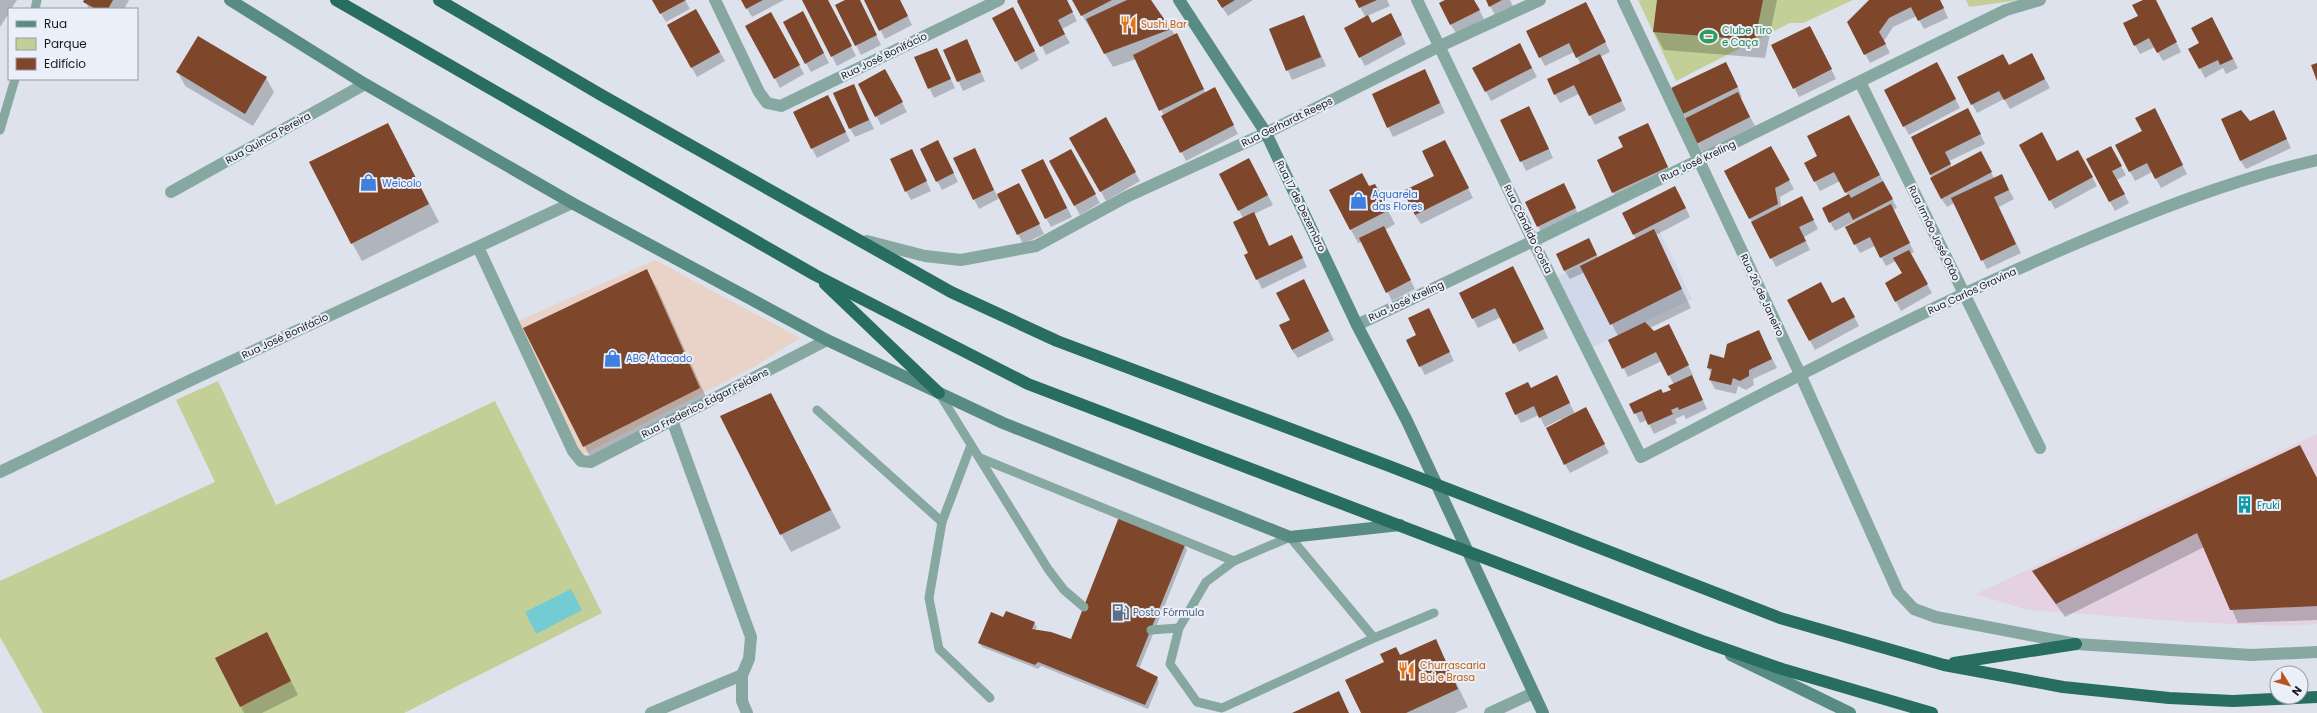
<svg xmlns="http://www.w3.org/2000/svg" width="2317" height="713" font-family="Poppins,sans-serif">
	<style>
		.commercial { fill: #e9d2c7 }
		.industrial { fill: #e4d1e1 }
		.built { fill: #d0d8e9 }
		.green { fill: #c4cf97 }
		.water { fill: #73cbd3 }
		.shadow { fill: #0003 }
		.building { fill: #7e462b }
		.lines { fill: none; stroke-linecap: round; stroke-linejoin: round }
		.service { stroke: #86a8a1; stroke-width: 9 }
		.minor { stroke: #86a8a1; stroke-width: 12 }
		.tertiary { stroke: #86a8a1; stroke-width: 12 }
		.secondary { stroke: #588c82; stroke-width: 12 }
		.trunk { stroke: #286d62; stroke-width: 12 }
		.labels { text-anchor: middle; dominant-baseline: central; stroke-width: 4; stroke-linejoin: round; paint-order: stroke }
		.food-label { font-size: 10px; fill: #c56008; stroke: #eaeff9; text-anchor: start }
		.leisure-label { font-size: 10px; fill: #27864d; stroke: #eaeff9; text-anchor: start }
		.street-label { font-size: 10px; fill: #191b1e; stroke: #eaeff9 }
		.shop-label { font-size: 10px; fill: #366cbe; stroke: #eaeff9; text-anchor: start }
		.culture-label { font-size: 10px; fill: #0d838f; stroke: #eaeff9; text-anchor: start }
		.service-label { font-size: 10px; fill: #4e5e75; stroke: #eaeff9; text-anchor: start }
	</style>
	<rect width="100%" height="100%" fill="#dde2ec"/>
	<path class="commercial" d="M655 260 800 338 752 368 580 456 516 322Z"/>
	<path class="industrial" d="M2317 434V624L2285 626 2190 622 2028 610 1976 594Z"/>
	<path class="built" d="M1658 228 1692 299 1591 348 1557 277Z"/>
	<g class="green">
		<path d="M1638 0H1853L1803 23H1790L1676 81Z"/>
		<path d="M1966 0H2020L1969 7Z"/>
		<path d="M218 381 276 505 495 401 602 613 404 713H43L0 637V581L215 482 176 400Z"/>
	</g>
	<path class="water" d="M571 589 582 610 536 634 525 612Z"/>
	<g class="shadow">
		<path d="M0 0H17L11 9H9V13L0 27Z"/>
		<path d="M85 0H129L124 9H89Z"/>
		<path d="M653 0H685L690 9 666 22Z"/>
		<path d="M742 0H784L752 17Z"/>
		<path d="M803 0H828L856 56 837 66Z"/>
		<path d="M847 0H859L881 45 861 55 836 5Z"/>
		<path d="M865 0H900L912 25 885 39Z"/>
		<path d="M1020 0H1066L1077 21 1062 29 1070 43 1046 55Z"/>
		<path d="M1073 0H1150L1181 43 1206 94 1220 98 1238 134 1186 161 1136 59 1113 67Z"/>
		<path d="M1217 0H1253L1228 16Z"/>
		<path d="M1356 0H1387L1390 6 1367 16 1372 24H1396L1406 44 1365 66 1360 57 1366 18Z"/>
		<path d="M1447 0H1474L1484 19 1456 33 1451 25Z"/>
		<path d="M1487 0H1510L1513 6 1495 15Z"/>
		<path d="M1658 0H1777L1765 58 1664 50 1654 32Z"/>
		<path d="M1870 0H1940L1948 18 1924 29 1917 16 1893 27 1884 41 1890 53 1870 63 1848 22Z"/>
		<path d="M2145 0H2155L2181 52 2163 61 2155 47 2140 54 2135 45 2139 17Z"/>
		<path d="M696 10 725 61 697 77 668 26Z"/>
		<path d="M1591 12 1610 52 1600 57 1626 110 1595 125 1579 94 1560 103 1555 94 1581 64 1574 52 1545 66 1540 57Z"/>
		<path d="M1304 16 1326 66 1292 80 1270 29Z"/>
		<path d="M1017 17 1039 60 1021 70 1016 61Z"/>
		<path d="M776 22 804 74 780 88 747 26Z"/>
		<path d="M808 22 829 63 811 72 806 63Z"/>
		<path d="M2217 27 2238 68 2226 74 2223 68 2205 78 2190 49 2200 44Z"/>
		<path d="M1815 36 1836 79 1799 97 1773 46Z"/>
		<path d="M936 49 955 88 934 98 916 58Z"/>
		<path d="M944 50H971L985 81 963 91Z"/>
		<path d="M1525 54 1537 77 1491 101 1474 68Z"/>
		<path d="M2037 64 2050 88 2010 109 2004 99 1977 113 1972 104 2009 66Z"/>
		<path d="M178 72 266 78 274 92 253 126 185 86Z"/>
		<path d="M1731 72 1742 97 1740 98 1755 126 1702 152 1684 114Z"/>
		<path d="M1942 72 1960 108 1909 135 1904 126Z"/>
		<path d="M890 80 907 112 881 125 859 84Z"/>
		<path d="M1430 80 1445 113 1393 137 1373 95Z"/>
		<path d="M853 85 874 129 855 137 850 128Z"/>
		<path d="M833 105 850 141 817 158 794 113Z"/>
		<path d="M1534 116 1553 158 1526 171 1502 120Z"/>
		<path d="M2159 118 2187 174 2161 188 2152 172 2135 181 2116 145 2143 131Z"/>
		<path d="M1106 119 1140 181 1106 201 1071 138Z"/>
		<path d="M1973 119 1985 144 1949 161 1952 168 1986 162 1994 178 2001 175 2014 199 1999 207 2021 253 1987 269 1954 203 1947 207 1941 198 1913 137Z"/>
		<path d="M2278 120 2291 148 2246 169 2240 160Z"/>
		<path d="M388 124 439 222 362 261 352 243Z"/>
		<path d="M1854 125 1897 208 1893 210 1914 252 1910 254 1932 293 1901 311 1886 283 1903 274 1896 261 1886 266 1875 246 1860 253 1855 244V221L1835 231 1830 222 1848 196 1840 181 1820 191 1805 163 1819 156Z"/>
		<path d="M1652 133 1672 176 1618 201 1613 192Z"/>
		<path d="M2110 147 2126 175 2117 180 2129 203 2115 211 2087 159Z"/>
		<path d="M912 150 931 191 911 200 906 191Z"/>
		<path d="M1071 150 1100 203 1080 215 1050 161Z"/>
		<path d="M1449 150 1473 198 1421 224 1415 215Z"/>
		<path d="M943 151 958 182 942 190 937 181Z"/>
		<path d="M1776 156 1794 189 1780 197 1781 208 1807 206 1818 229 1804 237 1810 250 1776 267 1725 172Z"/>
		<path d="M979 158 997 196 1019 185 1044 234 1023 244 1000 198 979 209 954 159Z"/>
		<path d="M1043 160 1072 217 1051 227 1046 218Z"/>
		<path d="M2083 160 2097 186 2055 209 2050 200Z"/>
		<path d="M1254 169 1273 205 1254 214 1270 247 1292 236 1307 267 1262 289 1246 255 1249 254 1243 218 1220 174Z"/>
		<path d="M1369 187 1382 199 1395 224 1385 230 1415 289 1392 301 1362 242 1358 243 1330 191Z"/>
		<path d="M1568 193 1580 218 1543 236 1526 202Z"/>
		<path d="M1680 196 1690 217 1656 235 1691 308 1650 328 1654 333 1669 325 1693 375 1691 376 1707 409 1686 419 1684 415 1675 419 1677 423 1654 434 1647 420 1640 423 1631 404 1672 390 1674 385 1662 361 1628 377 1610 340 1618 336 1585 272 1570 279 1564 270 1594 249 1598 258 1636 239 1634 235Z"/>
		<path d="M647 271 657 288 710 406 594 465 525 329Z"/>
		<path d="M1518 276 1548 338 1519 352 1501 317 1478 328 1460 293Z"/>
		<path d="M1308 289 1334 340 1298 358 1292 350 1291 320Z"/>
		<path d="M1788 300 1849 307 1859 326 1815 350Z"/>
		<path d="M1434 319 1454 361 1425 375 1420 366 1417 335Z"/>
		<path d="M1763 340 1777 368 1753 379 1754 385 1746 390 1738 386 1736 394 1715 389 1710 380 1712 375 1708 368Z"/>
		<path d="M1557 377 1575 414 1591 418 1609 453 1570 473 1565 464 1561 419 1545 427 1539 415 1521 423 1516 414 1531 389Z"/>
		<path d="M770 394 841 528 791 552 781 534Z"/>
		<path d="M2317 478V620L2238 623 2204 547 2065 617 2033 572Z"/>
		<path d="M1185 546 1187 550 1139 669 1157 678 1159 682 1148 709 1041 666 1038 669 982 647 979 643 1004 618 1034 623 1037 627 1035 630 1071 641Z"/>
		<path d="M1435 640 1468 707 1455 713H1362L1401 656Z"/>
		<path d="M274 647 298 695 262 713H244L241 707Z"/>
	</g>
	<g class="building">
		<path d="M84 0H113L108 9H96L83 2Z"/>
		<path d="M652 0H686L660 14Z"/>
		<path d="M741 0H763L746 9Z"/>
		<path d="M802 0H828L852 46 831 57Z"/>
		<path d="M845 0H860L877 35 855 46 835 5Z"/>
		<path d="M864 0H900L908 16 879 31Z"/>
		<path d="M1018 0H1067L1073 12 1058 20 1065 34 1040 47 1017 1Z"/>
		<path d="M1072 0H1112L1081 16Z"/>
		<path d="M1127 0H1151L1171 29 1104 54 1086 19Z"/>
		<path d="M1217 0H1235L1222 8Z"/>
		<path d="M1355 0H1377L1359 8Z"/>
		<path d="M1445 0H1474L1480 10 1450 25 1439 3Z"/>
		<path d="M1486 0H1502L1489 7Z"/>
		<path d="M1657 0H1763L1755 40 1653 32Z"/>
		<path d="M1869 0H1940L1944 8 1918 21 1911 7 1889 18 1879 32 1886 44 1864 55 1847 22Z"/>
		<path d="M2143 0H2156L2177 42 2157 53 2149 38 2134 46 2123 23 2138 16 2132 5Z"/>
		<path d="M1586 2 1606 42 1576 58 1569 43 1539 58 1526 31Z"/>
		<path d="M1013 7 1035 51 1015 62 992 18Z"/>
		<path d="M696 9 720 52 691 68 667 25Z"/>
		<path d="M803 11 824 53 805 64 783 22Z"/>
		<path d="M771 12 800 65 774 79 745 26Z"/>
		<path d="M1391 13 1402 35 1359 58 1344 28 1368 15 1372 23Z"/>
		<path d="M1304 15 1321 57 1286 71 1269 29Z"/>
		<path d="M2212 17 2233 59 2220 65 2218 60 2199 69 2188 49 2199 43 2191 28Z"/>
		<path d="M1810 26 1832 69 1793 89 1771 45Z"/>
		<path d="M1177 33 1204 89 1159 111 1133 55Z"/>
		<path d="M198 36 267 77 245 114 176 72Z"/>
		<path d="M967 39 981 72 957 82 943 50Z"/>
		<path d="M1520 43 1532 68 1485 92 1472 68Z"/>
		<path d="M937 48 951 79 928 89 914 57Z"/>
		<path d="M2032 53 2045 79 2004 100 1999 91 1971 105 1957 77 2003 54 2009 65Z"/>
		<path d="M1600 54 1622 101 1589 116 1574 85 1554 95 1547 79Z"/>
		<path d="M1726 62 1738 87 1683 114 1671 88Z"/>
		<path d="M1937 62 1956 99 1903 127 1884 90Z"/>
		<path d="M2317 63V81L2311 65Z"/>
		<path d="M885 69 903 102 875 117 858 84Z"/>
		<path d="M1425 69 1440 103 1387 128 1372 94Z"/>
		<path d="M854 84 869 120 849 129 833 93Z"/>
		<path d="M1215 87 1234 125 1180 153 1161 116Z"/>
		<path d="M1738 92 1750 117 1696 144 1684 119Z"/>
		<path d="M828 95 846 132 811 149 793 112Z"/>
		<path d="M1529 106 1549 149 1520 162 1500 120Z"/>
		<path d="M1968 108 1981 134 1945 152 1951 164 1930 175 1911 137Z"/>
		<path d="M2155 108 2183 165 2155 179 2147 163 2129 172 2115 145 2142 131 2135 118Z"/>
		<path d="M2241 110 2250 121 2274 110 2287 139 2240 161 2221 119Z"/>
		<path d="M1849 115 1880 175 1845 193 1834 172 1814 182 1804 163 1817 156 1807 136Z"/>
		<path d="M1106 117 1136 172 1100 192 1069 138Z"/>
		<path d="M388 123 429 204 351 244 309 162Z"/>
		<path d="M1648 123 1668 167 1612 193 1597 160 1623 147 1618 137Z"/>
		<path d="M2042 132 2057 161 2078 150 2093 177 2049 201 2019 145Z"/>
		<path d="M938 140 954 173 936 182 920 149Z"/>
		<path d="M1445 140 1469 188 1415 215 1403 191 1434 176 1422 151Z"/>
		<path d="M1771 146 1790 180 1775 188 1778 204 1749 219 1724 171Z"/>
		<path d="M2111 146 2122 166 2112 171 2125 194 2109 202 2086 159Z"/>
		<path d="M975 148 994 190 973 200 953 158Z"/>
		<path d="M912 149 927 181 905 192 890 159Z"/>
		<path d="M1071 149 1096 194 1074 206 1049 161Z"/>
		<path d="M1981 151 1992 172 1941 199 1930 178Z"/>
		<path d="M1249 158 1268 195 1238 211 1219 174Z"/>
		<path d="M1043 159 1067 208 1045 219 1021 170Z"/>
		<path d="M1362 173 1369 186 1375 184 1389 210 1350 230 1329 190Z"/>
		<path d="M2002 174 2009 190 1994 197 2016 244 1981 261 1951 198Z"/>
		<path d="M1883 181 1893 199 1853 220 1849 212 1829 223 1822 208 1849 194 1851 198Z"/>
		<path d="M1019 183 1040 224 1017 235 997 194Z"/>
		<path d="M1564 183 1576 208 1537 227 1525 202Z"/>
		<path d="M1675 186 1686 208 1633 235 1622 213Z"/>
		<path d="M1802 196 1814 220 1799 227 1806 241 1770 259 1751 222Z"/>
		<path d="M1891 204 1910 243 1880 258 1870 237 1854 245 1845 227Z"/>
		<path d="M1254 212 1269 246 1292 235 1303 258 1256 280 1244 255 1248 253 1233 222Z"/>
		<path d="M1384 226 1411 280 1386 293 1359 238Z"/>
		<path d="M1654 229 1682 289 1610 325 1580 266Z"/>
		<path d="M1589 238 1597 255 1564 271 1556 254Z"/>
		<path d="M1909 250 1928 284 1895 302 1885 283 1902 273 1893 258Z"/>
		<path d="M1513 266 1544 329 1513 344 1495 308 1472 319 1459 293Z"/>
		<path d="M647 269 700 388 583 447 523 328Z"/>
		<path d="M1304 279 1329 331 1292 350 1279 325 1290 320 1276 293Z"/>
		<path d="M1821 282 1832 303 1844 297 1855 317 1809 341 1787 300Z"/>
		<path d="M1429 308 1450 352 1419 367 1406 340 1416 335 1408 318Z"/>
		<path d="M1645 322 1654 331 1669 324 1689 365 1668 376 1656 352 1622 369 1608 340Z"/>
		<path d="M1759 330 1772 359 1749 370V376L1740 381 1733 378 1731 385 1709 380 1712 369 1707 368 1710 354 1724 358 1727 344Z"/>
		<path d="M1557 375 1570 403 1539 418 1534 406 1515 415 1505 393 1528 382 1531 388Z"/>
		<path d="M1692 375 1703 400 1679 410 1678 407 1671 410 1673 414 1648 425 1642 411 1634 414 1629 404 1661 389 1663 393 1671 390 1668 386Z"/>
		<path d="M771 393 831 510 780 535 720 416Z"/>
		<path d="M1586 407 1605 444 1564 465 1546 428Z"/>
		<path d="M2300 445 2317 478V606L2230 610 2197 533 2056 604 2032 571Z"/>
		<path d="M1119 517 1185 545 1136 666 1158 677 1145 705 1038 662 1035 665 978 643 991 612 1003 617 1006 611 1035 622 1032 629 1051 632 1071 639Z"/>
		<path d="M267 632 291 681 240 707 215 658Z"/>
		<path d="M1436 639 1458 689 1406 713H1361L1345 680 1384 662 1380 654 1396 647 1400 655Z"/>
		<path d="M1339 691 1349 713H1292Z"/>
	</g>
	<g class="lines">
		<g class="service">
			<path d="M35 9 37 0"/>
			<path d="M0 130 15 79"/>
			<path d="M939 393 1048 569 1064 590 1084 607"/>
			<path d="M817 410 942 522"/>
			<path d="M971 445 942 522 929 598 939 649 990 698"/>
			<path d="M980 458 1234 561"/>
			<path d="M1151 630 1179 628"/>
			<path d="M1374 638 1290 537 1234 561 1206 582 1179 628 1170 664 1197 702 1222 708 1374 638 1434 613"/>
		</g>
		<g class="minor">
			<path d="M715 0 759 92 767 103 781 106 999 0"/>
			<path d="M1417 0 1533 241 1641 457C1784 383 1927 307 2075 244 2153 211 2234 179 2317 160"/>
			<path d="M1860 82 2040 448"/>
			<path d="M171 192 365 84"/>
			<path d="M867 241 925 256 961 260 1036 246 1126 197 1266 133 1440 46 1540 0"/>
			<path d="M478 247 573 451 581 461 591 462 827 340"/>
			<path d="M1357 325 1533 241 2006 10 2040 0"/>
			<path d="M672 420 751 637 749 659 742 675V701L747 713"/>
			<path d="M651 713 742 675"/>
			<path d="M1490 713 1533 693"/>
		</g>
		<g class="tertiary">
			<path d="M1623 0 1800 374 1898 592 1914 609 1936 617 2076 644 2251 655 2317 652"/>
			<path d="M0 472 191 380 572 203"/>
		</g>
		<g class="secondary">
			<path d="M230 0 365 84 572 203 827 340 1003 423 1290 537 1400 525"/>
			<path d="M1179 0 1266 133 1357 325 1407 421 1543 713"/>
			<path d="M1731 655 1850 713"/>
		</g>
		<g class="trunk">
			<path d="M336 0 815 275 1028 384 1705 642 1782 669 1932 713"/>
			<path d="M439 0 603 96 951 292 1057 341 1389 466 1780 618 1944 665 2063 687 2169 698 2233 701 2317 697"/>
			<path d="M825 284 939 393"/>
			<path d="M1954 663 2076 644"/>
		</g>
	</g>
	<defs>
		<symbol id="restaurant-bare" viewBox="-9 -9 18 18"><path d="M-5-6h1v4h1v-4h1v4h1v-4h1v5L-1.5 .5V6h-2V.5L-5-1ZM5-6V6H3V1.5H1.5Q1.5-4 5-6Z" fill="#e8710a" stroke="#eaeff9" stroke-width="2.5" paint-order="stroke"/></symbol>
		<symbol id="stadium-bare" viewBox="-9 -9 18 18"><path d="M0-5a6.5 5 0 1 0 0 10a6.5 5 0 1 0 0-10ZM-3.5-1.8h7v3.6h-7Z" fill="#2e9e5b" stroke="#eaeff9" stroke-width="2.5" paint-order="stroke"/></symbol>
		<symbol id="shop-bare" viewBox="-9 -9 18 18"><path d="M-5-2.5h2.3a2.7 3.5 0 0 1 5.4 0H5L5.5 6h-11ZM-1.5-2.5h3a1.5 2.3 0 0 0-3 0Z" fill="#3f7fe0" stroke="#eaeff9" stroke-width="2.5" paint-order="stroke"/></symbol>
		<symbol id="building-bare" viewBox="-9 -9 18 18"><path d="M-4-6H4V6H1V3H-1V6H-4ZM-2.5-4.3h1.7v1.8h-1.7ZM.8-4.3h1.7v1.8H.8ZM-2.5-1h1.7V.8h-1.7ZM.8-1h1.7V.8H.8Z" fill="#0f9aa8" stroke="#eaeff9" stroke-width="2.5" paint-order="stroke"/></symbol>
		<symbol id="fuel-bare" viewBox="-9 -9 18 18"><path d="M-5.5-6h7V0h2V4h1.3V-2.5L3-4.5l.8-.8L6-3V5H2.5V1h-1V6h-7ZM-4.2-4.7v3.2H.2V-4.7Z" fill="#5c6f8a" stroke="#eaeff9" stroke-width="2.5" paint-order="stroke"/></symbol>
	</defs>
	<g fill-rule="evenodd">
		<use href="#restaurant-bare" x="1116" y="12" width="25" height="25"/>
		<use href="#stadium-bare" x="1696" y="24" width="25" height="25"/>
		<use href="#shop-bare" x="356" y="170" width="25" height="25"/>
		<use href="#shop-bare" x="1346" y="188" width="25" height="25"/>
		<use href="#shop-bare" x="600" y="346" width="25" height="25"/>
		<use href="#building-bare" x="2232" y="492" width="25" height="25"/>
		<use href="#fuel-bare" x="1108" y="600" width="25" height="25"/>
		<use href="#restaurant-bare" x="1394" y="658" width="25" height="25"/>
	</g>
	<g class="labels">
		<g class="food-label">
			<text x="1141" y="24">Sushi Bar</text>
			<text x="1420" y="665">Churrascaria<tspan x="1420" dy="12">Boi e Brasa</tspan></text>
		</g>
		<g class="leisure-label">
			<text x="1722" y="30">Clube Tiro<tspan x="1722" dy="12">e Caça</tspan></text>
		</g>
		<g class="street-label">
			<text transform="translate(884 56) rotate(-26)">Rua José Bonifácio</text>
			<text transform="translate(1287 122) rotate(-26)">Rua Gerhardt Reeps</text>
			<text transform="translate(268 138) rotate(-29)">Rua Quinca Pereira</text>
			<text transform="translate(1698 161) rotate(-26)">Rua José Kreling</text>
			<text transform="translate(1301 206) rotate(64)">Rua 17 de Dezembro</text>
			<text transform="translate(1528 229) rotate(64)">Rua Cândido Costa</text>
			<text transform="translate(1934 233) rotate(64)">Rua Irmão José Otão</text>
			<text transform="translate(1972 291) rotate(-25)">Rua Carlos Gravina</text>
			<text transform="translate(1762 295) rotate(65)">Rua 26 de Janeiro</text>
			<text transform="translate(1406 301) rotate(-25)">Rua José Kreling</text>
			<text transform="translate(285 336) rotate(-25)">Rua José Bonifácio</text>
			<text transform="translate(705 403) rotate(-27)">Rua Frederico Edgar Feldens</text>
		</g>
		<g class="shop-label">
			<text x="382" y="183">Weicolo</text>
			<text x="1372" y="194">Aquarela<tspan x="1372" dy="12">das Flores</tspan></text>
			<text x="626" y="358">ABC Atacado</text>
		</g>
		<g class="culture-label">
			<text x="2257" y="505">Fruki</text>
		</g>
		<g class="service-label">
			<text x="1133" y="612">Posto Fórmula</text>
		</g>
	</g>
	<rect x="8" y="8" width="130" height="72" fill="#eaeff9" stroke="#969aa1"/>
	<rect x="16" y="21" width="20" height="6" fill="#588c82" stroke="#969aa1"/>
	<text x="44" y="28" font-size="12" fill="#191b1e">Rua</text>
	<rect x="16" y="38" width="20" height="12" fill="#c4cf97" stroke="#969aa1"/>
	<text x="44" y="48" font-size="12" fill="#191b1e">Parque</text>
	<rect x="16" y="58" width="20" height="12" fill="#7e462b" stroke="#969aa1"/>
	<text x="44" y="68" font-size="12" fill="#191b1e">Edifício</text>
	<g transform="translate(2289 685) rotate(127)"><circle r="19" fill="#eaeff9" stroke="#969aa1"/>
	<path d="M0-3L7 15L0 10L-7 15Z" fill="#b7541a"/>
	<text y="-6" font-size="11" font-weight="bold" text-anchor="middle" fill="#191b1e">N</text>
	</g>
</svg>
